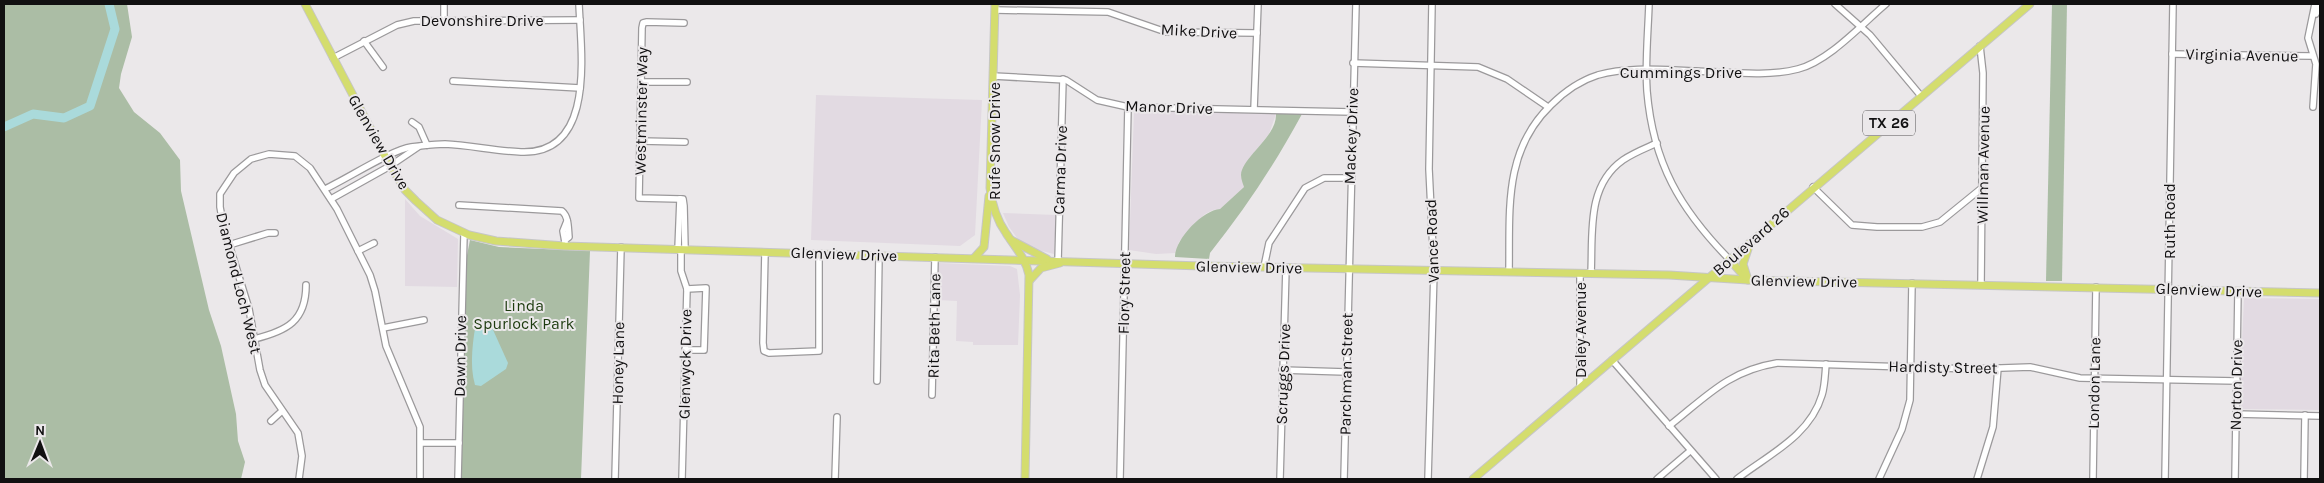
<svg xmlns="http://www.w3.org/2000/svg" width="2324" height="483" font-family="Karla,sans-serif">
	<style>
		.built { fill: #e2dae2 }
		.green { fill: #abbda5 }
		.water { fill: #aadadb }
		.lines { fill: none; stroke-linecap: round; stroke-linejoin: round }
		.river { stroke: #aadadb; stroke-width: 9 }
		.minor-casing { stroke: #9b999b; stroke-width: 8 }
		.major-casing { stroke: #c6c6c6; stroke-width: 9 }
		.minor { stroke: #fff; stroke-width: 5.5 }
		.major { stroke: #d4dd6e; stroke-width: 7 }
		.labels { text-anchor: middle; dominant-baseline: central; stroke-width: 4; stroke-linejoin: round; paint-order: stroke }
		.shield { fill: #ebe8ea; stroke: #525152; stroke-width: 1 }
		.shield-label { font-size: 15px; font-weight: bold; fill: #111011 }
		.street-label { font-size: 16px; fill: #111011; stroke: #ebe8ea }
		.park-label { font-size: 16px; fill: #1d3b0f; stroke: #ebe8ea }
	</style>
	<rect width="100%" height="100%" fill="#ebe8ea"/>
	<g class="built">
		<path d="M816 95 982 100 975 235 960 246 811 240Z"/>
		<path d="M1137 110 1276 114 1269 134 1247 162 1241 175 1244 187 1220 209 1213 210 1205 214 1179 242 1175 253 1156 254 1129 250 1134 112Z"/>
		<path d="M405 199 420 216 458 239 457 287 405 286Z"/>
		<path d="M1003 213 1056 215 1054 254 1038 250 1020 242 1009 227Z"/>
		<path d="M939 263 1010 266 1017 269 1020 295 1018 345H973V342L956 341 957 301 938 300Z"/>
		<path d="M2244 298 2320 299V410L2239 409Z"/>
	</g>
	<g class="green">
		<path d="M4 4H127L132 37 121 74 119 88 134 112 160 133 180 160 181 191 209 310 221 346 236 414 238 441 245 462 241 479H4Z"/>
		<path d="M2052 4H2067L2062 281H2046Z"/>
		<path d="M1276 114H1302C1275 164 1245 209 1210 253L1209 259 1175 257C1175 239 1203 210 1220 209L1244 187C1243 184 1241 179 1241 175 1242 157 1277 137 1276 114Z"/>
		<path d="M470 240 499 247 590 251 581 479H460L462 281Z"/>
	</g>
	<path class="water" d="M477 318 489 321 508 363 506 369 481 386 475 385C469 365 473 338 477 318Z"/>
	<g class="lines">
		<path class="river" d="M4 127 33 114 64 118 90 106 115 29 109 4"/>
		<defs>
			<g id="minor">
				<path d="M444 4V19"/>
				<path d="M1649 4C1648 33 1645 63 1647 91 1653 163 1680 209 1729 259"/>
				<path d="M1835 4 1870 35 1921 96"/>
				<path d="M995 10 1108 12 1166 32 1257 33"/>
				<path d="M2316 14 2320 5"/>
				<path d="M364 41 383 67"/>
				<path d="M1980 46 1983 73 1981 285"/>
				<path d="M2172 54 2312 56"/>
				<path d="M333 58 397 25 414 21 580 20"/>
				<path d="M1353 63 1478 67 1507 79 1548 107"/>
				<path d="M993 76 1066 80 1097 100 1128 107 1352 112"/>
				<path d="M453 81 580 88"/>
				<path d="M642 82H687"/>
				<path d="M2313 107 2316 64 2308 38 2315 4"/>
				<path d="M1254 109 1258 4"/>
				<path d="M412 122 419 127 427 145"/>
				<path d="M641 141 685 142"/>
				<path d="M1813 187 1852 225 1877 227H1922L1940 222 1983 187"/>
				<path d="M325 189C345 180 393 149 411 147 422 146 433 144 445 144 470 145 495 151 521 152 596 155 581 53 579 4"/>
				<path d="M331 199 390 166 418 147"/>
				<path d="M680 199 639 198 642 28 643 23 647 22 684 23"/>
				<path d="M680 199H683L684 206 685 249"/>
				<path d="M459 205 562 211C569 217 568 228 569 237L565 240"/>
				<path d="M565 242 563 231 567 221"/>
				<path d="M229 245 268 233H275"/>
				<path d="M678 249 680 199"/>
				<path d="M681 249V271L687 289 682 479"/>
				<path d="M358 251 374 243"/>
				<path d="M765 252 763 343 764 351 769 353 819 351V253"/>
				<path d="M1058 261 1063 79"/>
				<path d="M1264 267 1269 243 1305 188 1324 178H1350"/>
				<path d="M1509 272C1510 211 1503 151 1551 105 1565 91 1579 81 1598 75 1629 66 1664 70 1696 71 1728 72 1768 77 1798 69 1829 61 1862 24 1886 4"/>
				<path d="M1591 273C1593 234 1586 186 1623 160 1633 153 1646 148 1657 143"/>
				<path d="M383 328 424 320"/>
				<path d="M254 339C287 331 306 321 306 285"/>
				<path d="M685 350H704L706 288 687 289"/>
				<path d="M1612 360 1716 479"/>
				<path d="M1282 370 1346 372"/>
				<path d="M877 381 879 255"/>
				<path d="M1580 387V273"/>
				<path d="M932 395 935 257"/>
				<path d="M2236 414 2320 416"/>
				<path d="M271 421 282 411"/>
				<path d="M1669 426C1706 397 1728 371 1777 363L1973 369 2030 367 2080 378 2237 381"/>
				<path d="M421 443H459"/>
				<path d="M299 479 302 456 298 433 265 385 260 370 249 309 224 228 220 207V194L234 173 251 159 269 154 295 156 310 168 337 209 370 275 375 291 386 346 420 427V479"/>
				<path d="M458 479 464 234"/>
				<path d="M615 479 621 247"/>
				<path d="M835 479 837 417"/>
				<path d="M1120 479 1128 107"/>
				<path d="M1280 479 1286 268"/>
				<path d="M1344 479 1356 4"/>
				<path d="M1428 479 1434 271 1429 169 1432 4"/>
				<path d="M1657 479 1690 451"/>
				<path d="M1737 479C1768 455 1810 436 1822 395 1825 385 1825 374 1826 364"/>
				<path d="M1879 479 1902 429 1910 400 1912 283"/>
				<path d="M1977 479 1993 427 1998 368"/>
				<path d="M2093 479 2096 287"/>
				<path d="M2165 479 2173 4"/>
				<path d="M2235 479 2238 291"/>
				<path d="M2304 479 2305 415"/>
			</g>
			<g id="major">
				<path d="M305 4 386 158 405 190 416 201 437 220 469 235 496 241 565 246 1202 266 1669 275 1748 280 2320 293"/>
				<path d="M995 4 990 188C992 205 996 219 1006 233 1015 247 1026 259 1029 275L1025 479"/>
				<path d="M1011 240 1047 259"/>
				<path d="M974 258 984 247 989 196"/>
				<path d="M1729 259 1744 276"/>
				<path d="M1030 280 1041 268 1060 263"/>
				<path d="M1748 280 1743 264 1750 243"/>
				<path d="M1473 479 2030 4"/>
			</g>
		</defs>
		<use href="#minor" class="minor-casing"/>
		<use href="#major" class="major-casing"/>
		<use href="#minor" class="minor"/>
		<use href="#major" class="major"/>
	</g>
	<g class="labels">
		<rect class="shield" x="1863" y="110.5" width="52" height="25" rx="4"/>
		<g class="shield-label">
			<text x="1889" y="123">TX 26</text>
		</g>
		<g class="street-label">
			<text x="482" y="20">Devonshire Drive</text>
			<text transform="translate(1199 31) rotate(3)">Mike Drive</text>
			<text transform="translate(2242 55) rotate(1)">Virginia Avenue</text>
			<text x="1681" y="72">Cummings Drive</text>
			<text transform="translate(1169 107) rotate(2)">Manor Drive</text>
			<text transform="translate(641 111) rotate(-89)">Westminster Way</text>
			<text transform="translate(1351 136) rotate(-88)">Mackey Drive</text>
			<text transform="translate(994 141) rotate(-90)">Rufe Snow Drive</text>
			<text transform="translate(379 142) rotate(60)">Glenview Drive</text>
			<text transform="translate(1983 165) rotate(-89)">Willman Avenue</text>
			<text transform="translate(1060 170) rotate(-88)">Carma Drive</text>
			<text transform="translate(2169 221) rotate(-90)">Ruth Road</text>
			<text transform="translate(1432 241) rotate(-92)">Vance Road</text>
			<text transform="translate(1751 241) rotate(-41)">Boulevard 26</text>
			<text transform="translate(844 254) rotate(2)">Glenview Drive</text>
			<text transform="translate(1249 267) rotate(1)">Glenview Drive</text>
			<text transform="translate(1804 281) rotate(1)">Glenview Drive</text>
			<text transform="translate(239 283) rotate(76)">Diamond Loch West</text>
			<text transform="translate(2209 290) rotate(2)">Glenview Drive</text>
			<text transform="translate(1124 293) rotate(-89)">Flory Street</text>
			<text transform="translate(934 326) rotate(-89)">Rita Beth Lane</text>
			<text transform="translate(1580 330) rotate(-90)">Daley Avenue</text>
			<text transform="translate(460 356) rotate(-89)">Dawn Drive</text>
			<text transform="translate(618 363) rotate(-89)">Honey Lane</text>
			<text transform="translate(685 364) rotate(-89)">Glenwyck Drive</text>
			<text transform="translate(1943 367) rotate(1)">Hardisty Street</text>
			<text transform="translate(1283 374) rotate(-88)">Scruggs Drive</text>
			<text transform="translate(1346 374) rotate(-89)">Parchman Street</text>
			<text transform="translate(2094 383) rotate(-89)">London Lane</text>
			<text transform="translate(2236 385) rotate(-89)">Norton Drive</text>
		</g>
		<g class="park-label">
			<text x="524" y="305">Linda<tspan x="524" dy="18">Spurlock Park</tspan></text>
		</g>
	</g>
	<rect width="2324" height="483" fill="none" stroke="#111011" stroke-width="10"/>
	<g transform="translate(40 443) rotate(1)" stroke="#ebe8ea" stroke-width="4" paint-order="stroke">
	<path d="M0-4L9 19L0 12L-9 19Z" fill="#111011"/>
	<text y="-8" font-size="14" font-weight="bold" text-anchor="middle" fill="#111011">N</text>
	</g>
</svg>
